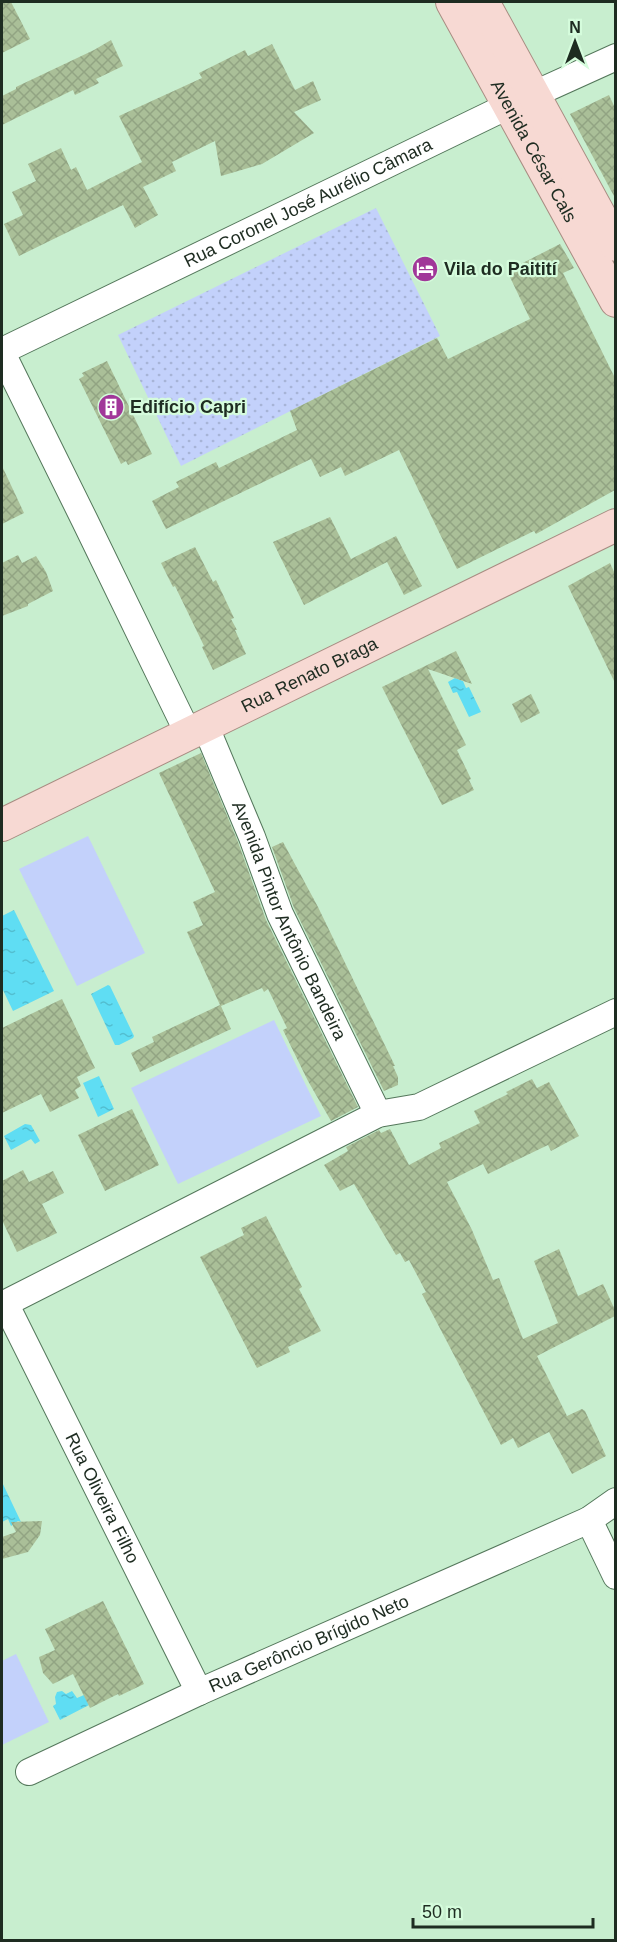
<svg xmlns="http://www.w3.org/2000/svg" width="617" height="1942" font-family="Helvetica,sans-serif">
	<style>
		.grass { fill: url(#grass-dots) }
		.pitch { fill: #c3d1fb }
		.water { fill: url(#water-ripples) }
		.building { fill: url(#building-cross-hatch) }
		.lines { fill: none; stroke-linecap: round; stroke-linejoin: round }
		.minor-casing { stroke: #54775b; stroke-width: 28 }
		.major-casing { stroke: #a88c82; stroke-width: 34 }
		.minor { stroke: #fff; stroke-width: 26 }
		.major { stroke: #f7d9d3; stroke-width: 32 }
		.labels { text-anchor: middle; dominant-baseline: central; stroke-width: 4.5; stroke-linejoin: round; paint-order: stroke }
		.street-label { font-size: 18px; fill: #1e2c21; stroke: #d5fcdc }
		.poi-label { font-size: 18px; font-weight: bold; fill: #1e2c21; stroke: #d5fcdc; text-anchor: start }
	</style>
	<defs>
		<pattern id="grass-dots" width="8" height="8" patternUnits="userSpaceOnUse" patternTransform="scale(1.5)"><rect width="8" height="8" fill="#c3d1fb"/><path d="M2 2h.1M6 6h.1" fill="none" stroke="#a7b4d7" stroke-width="1.8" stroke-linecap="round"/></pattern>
		<pattern id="water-ripples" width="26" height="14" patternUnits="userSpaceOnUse" patternTransform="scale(1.5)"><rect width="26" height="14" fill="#5fddf3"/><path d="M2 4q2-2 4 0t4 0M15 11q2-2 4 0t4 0" fill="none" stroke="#52bed0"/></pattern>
		<pattern id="building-cross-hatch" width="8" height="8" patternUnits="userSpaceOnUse" patternTransform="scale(1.5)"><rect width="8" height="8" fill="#aabf98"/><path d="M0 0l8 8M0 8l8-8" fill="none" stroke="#92a483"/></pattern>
	</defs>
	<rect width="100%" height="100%" fill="#c8eecf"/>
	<path class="grass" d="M376 208 440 336 181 466 118 335Z"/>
	<g class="pitch">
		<path d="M88 836 145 953 77 986 19 869Z"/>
		<path d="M274 1020 321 1116 178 1184 131 1088Z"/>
		<path d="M16 1654 49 1722 2 1745V1661Z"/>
	</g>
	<g class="water">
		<path d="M455 678 463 681 466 688 469 687 481 712 469 717 457 692 453 693 448 682Z"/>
		<path d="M14 910 54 991 13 1011 2 988V916Z"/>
		<path d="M108 985 110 986 134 1036 133 1038 119 1045H115L91 994Z"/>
		<path d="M99 1076 114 1109 98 1117 83 1083Z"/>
		<path d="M25 1124 31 1125 40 1141 35 1144 31 1139 11 1150 4 1136Z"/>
		<path d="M2 1482 21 1522 18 1521 11 1526 8 1519 2 1522Z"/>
		<path d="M62 1691 66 1694 72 1691 77 1698 84 1695 89 1705 60 1720 53 1706 56 1704 55 1697 57 1692Z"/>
	</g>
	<g class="building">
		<path d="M2 2H11L30 39 2 53Z"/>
		<path d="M111 40 123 66 96 79 99 83 75 95 73 90 2 125V96L16 89V87L94 50Z"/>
		<path d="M272 44 295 90 313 81 321 100 294 112 314 133 262 164 221 176 215 141 172 162 176 171 143 187 158 215 135 228 123 205 19 256 4 224 23 215 12 192 36 181 28 164 61 148 71 170 76 167 87 190 142 162 119 116 202 78 199 73 245 50 248 56Z"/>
		<path d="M609 95 615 108V198L570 114Z"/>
		<path d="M560 244 574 268 563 273 615 378V490L536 534 534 531 457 569 399 450 345 476 341 467 320 477 311 459 166 529 152 501 179 487 176 482 216 462 219 468 297 430 290 411 437 338 448 359 530 319 507 271Z"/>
		<path d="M107 361 152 454 128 465 126 461 121 464 79 379 84 376 82 373Z"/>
		<path d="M2 466 24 513 2 524Z"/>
		<path d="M330 517 351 559 396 536 422 586 404 595 387 562 304 605 273 542Z"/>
		<path d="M195 547 213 582 216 580 234 618 231 619 237 630H235L246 654 213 670 202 647 204 646 175 586 173 587 161 563Z"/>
		<path d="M18 555 22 563 36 556 46 572 53 591 28 604V606L2 616V563Z"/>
		<path d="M610 563 615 574V683L568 586Z"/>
		<path d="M456 651 472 684 428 669 466 745 457 750 471 779 469 780 474 790 442 805 382 687Z"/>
		<path d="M531 694 540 713 521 723 512 704Z"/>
		<path d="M201 753 238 842 266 920 358 1107 331 1121 308 1081 283 1030 287 1028 268 989 264 992 262 988 221 1006 231 1029 140 1072 131 1053 154 1042 152 1037 220 1005 187 932 203 925 193 902 215 892 159 773Z"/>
		<path d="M283 842 318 907 395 1066H393L398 1077V1085L384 1091 294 908 272 847Z"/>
		<path d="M62 999 95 1068 77 1077 81 1086 75 1090 79 1098 50 1112 41 1094 2 1113V1028Z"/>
		<path d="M532 1079 537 1088 549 1082 579 1136 551 1151 548 1145 488 1174 483 1164 447 1182 472 1230 493 1280 499 1278 523 1339 558 1323 534 1261 559 1249 578 1296 603 1284 615 1310V1316L537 1356 567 1416 582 1409 585 1411 606 1456 572 1474 549 1432 518 1448 513 1438 501 1445 422 1294 426 1292 409 1260 405 1262 400 1253 396 1255 354 1184 340 1191 324 1165 348 1151 346 1147 379 1130 381 1133 390 1129 409 1165 441 1148 439 1143 480 1123 474 1111 508 1094 506 1092Z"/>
		<path d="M132 1109 159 1165 105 1191 78 1135Z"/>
		<path d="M23 1170 29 1182 53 1171 64 1193 42 1204 57 1233 17 1252 2 1220V1181Z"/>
		<path d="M266 1216 302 1287 299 1289 321 1331 288 1347 290 1352 257 1368 200 1257 244 1235 241 1228Z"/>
		<path d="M42 1521 40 1535 28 1552 2 1559V1537L16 1532 11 1522Z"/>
		<path d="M103 1601 144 1684 119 1696 118 1694 90 1708 73 1674 53 1684 43 1673 39 1657 55 1650 45 1629Z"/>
	</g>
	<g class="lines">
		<defs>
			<g id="minor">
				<path id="s1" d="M2 351 508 106 616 57"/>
				<path d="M2 353 85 521 188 733"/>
				<path id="s2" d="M205 725 252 837 280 914 378 1114"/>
				<path id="s3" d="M5 1303 199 1692"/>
				<path d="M2 1305 378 1114 419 1107 616 1012"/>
				<path d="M589 1520 616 1576"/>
				<path id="s4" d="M29 1772 199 1692 589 1520 616 1501"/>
			</g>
			<g id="major">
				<path id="s5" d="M452 2 616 301"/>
				<path d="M483 2 616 245"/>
				<path id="s6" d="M2 825 616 525"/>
			</g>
		</defs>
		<use href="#minor" class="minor-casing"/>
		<use href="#major" class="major-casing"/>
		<use href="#minor" class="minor"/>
		<use href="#major" class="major"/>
	</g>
	<defs>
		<symbol id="hotel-disc" viewBox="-11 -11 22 22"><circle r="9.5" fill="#a13799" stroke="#d5fcdc"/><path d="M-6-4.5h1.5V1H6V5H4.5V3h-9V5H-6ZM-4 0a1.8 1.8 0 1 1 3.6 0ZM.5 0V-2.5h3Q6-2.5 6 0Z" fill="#fff"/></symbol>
		<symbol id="building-disc" viewBox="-11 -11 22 22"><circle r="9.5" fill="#a13799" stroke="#d5fcdc"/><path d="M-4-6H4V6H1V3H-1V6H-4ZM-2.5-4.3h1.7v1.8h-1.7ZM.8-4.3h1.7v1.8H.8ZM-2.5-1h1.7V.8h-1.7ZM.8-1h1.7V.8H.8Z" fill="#fff"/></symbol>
	</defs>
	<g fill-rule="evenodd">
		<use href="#hotel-disc" x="410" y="254" width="30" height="30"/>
		<use href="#building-disc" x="96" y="392" width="30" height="30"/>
	</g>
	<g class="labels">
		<g class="street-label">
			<text stroke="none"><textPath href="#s5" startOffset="170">Avenida César Cals</textPath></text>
			<text stroke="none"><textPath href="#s1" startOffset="340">Rua Coronel José Aurélio Câmara</textPath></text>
			<text stroke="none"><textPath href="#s6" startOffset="342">Rua Renato Braga</textPath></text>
			<text stroke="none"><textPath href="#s2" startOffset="213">Avenida Pintor Antônio Bandeira</textPath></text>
			<text stroke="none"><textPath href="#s3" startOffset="218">Rua Oliveira Filho</textPath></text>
			<text stroke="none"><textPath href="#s4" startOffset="308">Rua Gerôncio Brígido Neto</textPath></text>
		</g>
		<g class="poi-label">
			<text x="444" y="269">Vila do Paitití</text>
			<text x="130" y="407">Edifício Capri</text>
		</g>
	</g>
	<rect width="617" height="1942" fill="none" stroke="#1e2c21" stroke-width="6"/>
	<g transform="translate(575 42)" stroke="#d5fcdc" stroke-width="4.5" paint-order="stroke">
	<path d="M0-4.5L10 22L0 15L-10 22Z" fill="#1e2c21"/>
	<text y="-9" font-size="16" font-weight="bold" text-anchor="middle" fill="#1e2c21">N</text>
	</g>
	<path d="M413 1918v9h180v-9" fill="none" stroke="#1e2c21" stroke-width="3"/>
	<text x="422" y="1918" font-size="18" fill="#1e2c21" stroke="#d5fcdc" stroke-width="4.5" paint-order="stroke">50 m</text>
</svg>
